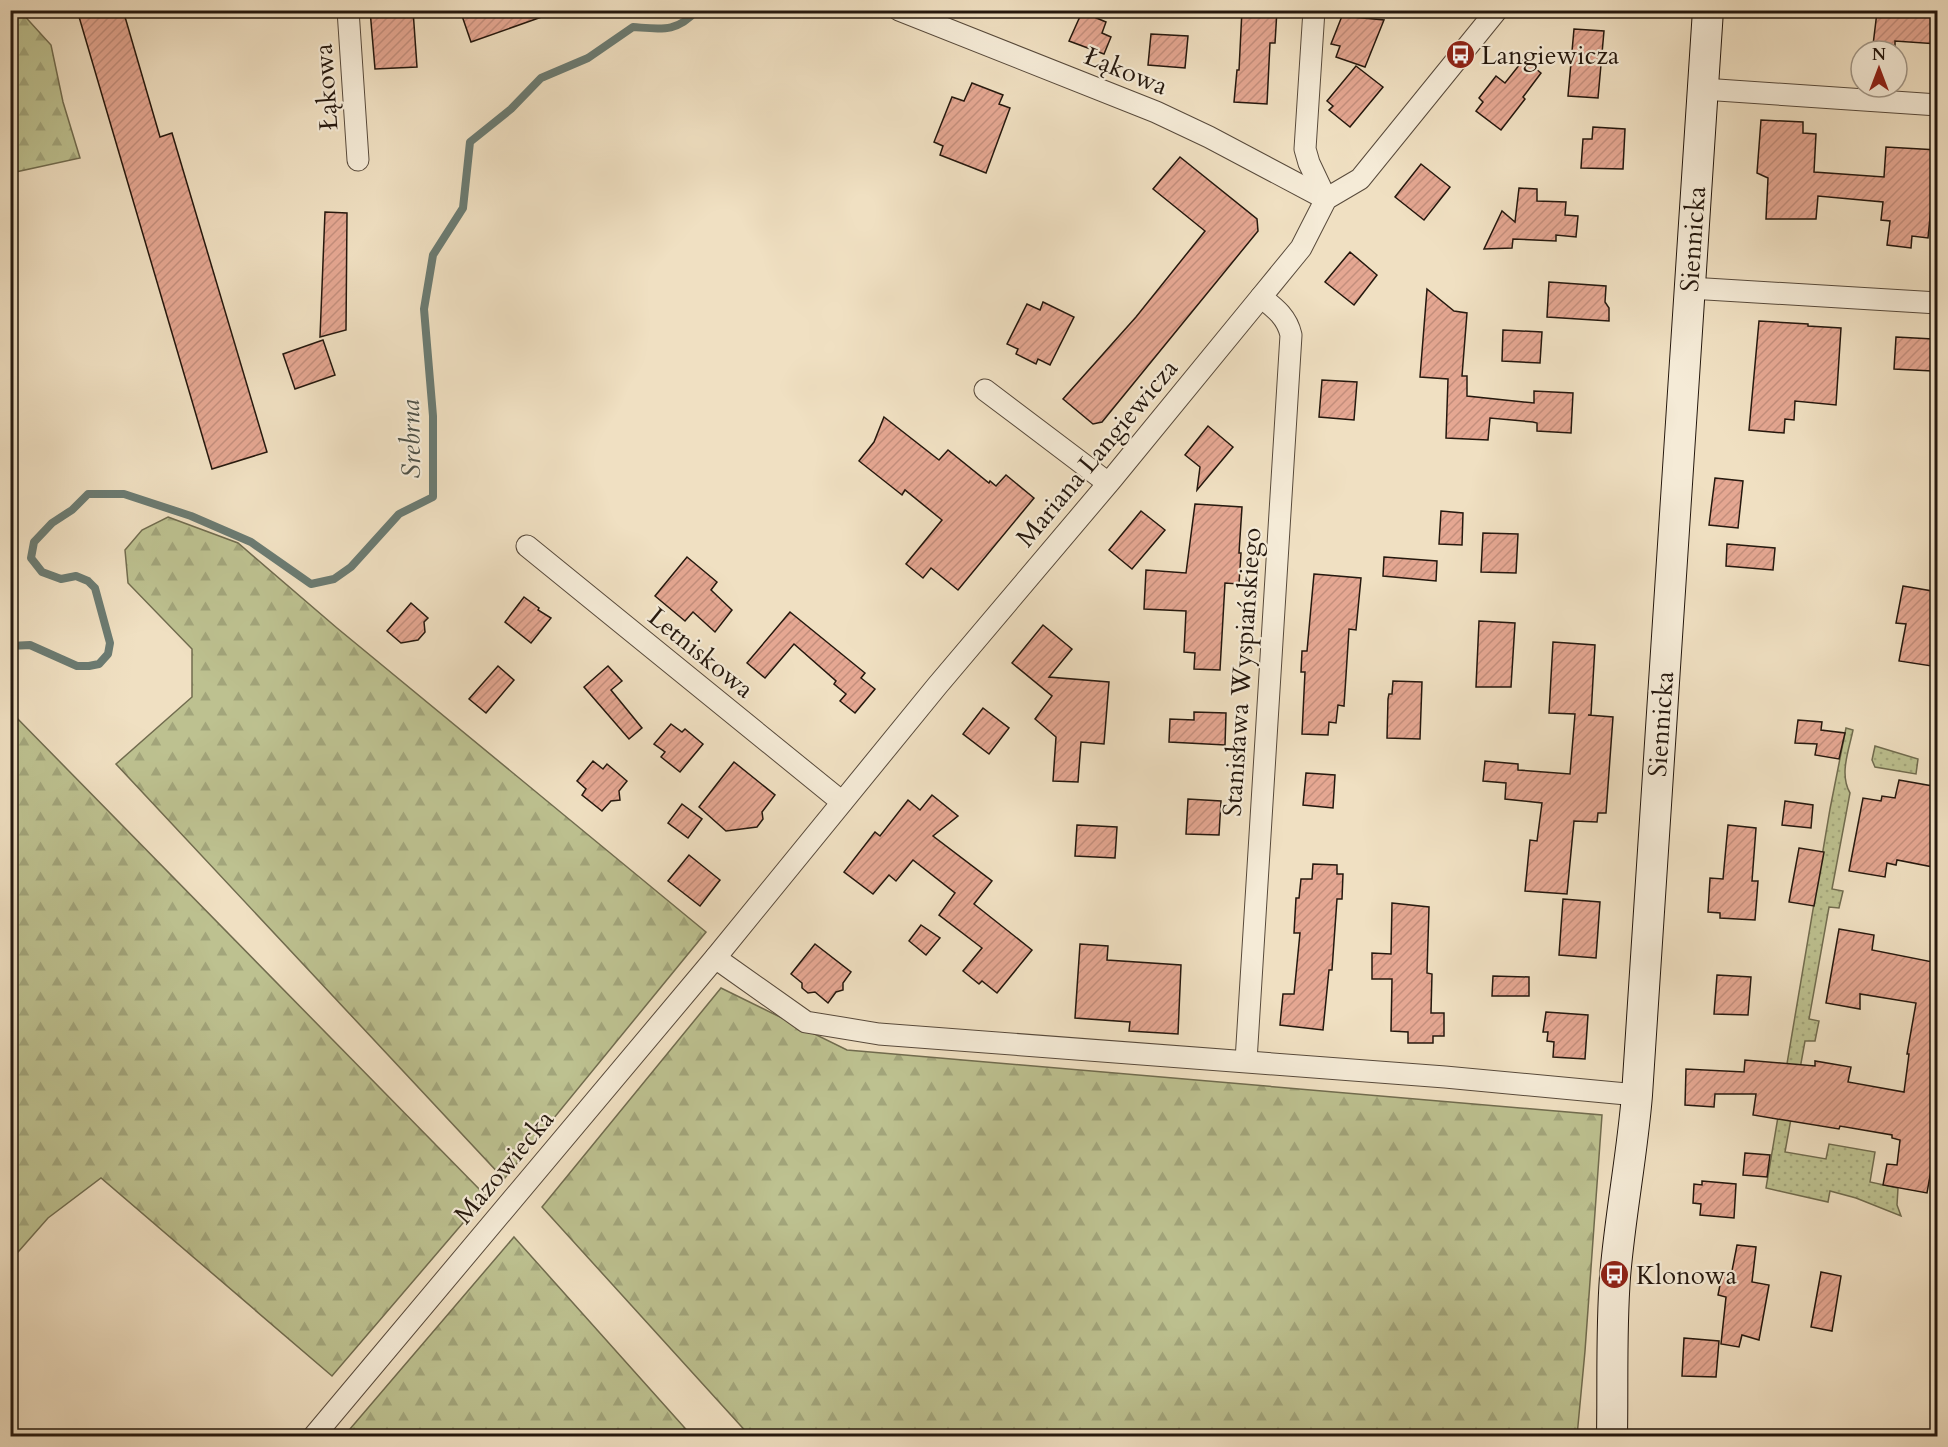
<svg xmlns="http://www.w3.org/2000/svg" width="1948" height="1447" font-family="Cardo,serif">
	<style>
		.grass { fill: url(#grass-dots); stroke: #716c4f; stroke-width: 1.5 }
		.forest { fill: url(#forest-firs); stroke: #716c4f; stroke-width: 1.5 }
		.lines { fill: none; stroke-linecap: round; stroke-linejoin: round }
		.stream { stroke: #6b7b72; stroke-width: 8 }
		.building { fill: url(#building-hatch); stroke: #25180e; stroke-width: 1.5 }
		.street-casing { stroke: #584a3b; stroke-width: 23 }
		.secondary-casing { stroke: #25180e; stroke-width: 32 }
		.street { stroke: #f5ebd7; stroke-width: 21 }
		.secondary { stroke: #f5ebd7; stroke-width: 30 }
		.labels { text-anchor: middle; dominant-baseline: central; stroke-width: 4.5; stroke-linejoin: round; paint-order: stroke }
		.poi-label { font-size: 26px; fill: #25180e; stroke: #f5ebd7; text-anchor: start }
		.street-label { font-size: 26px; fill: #25180e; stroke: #f5ebd7 }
		.water-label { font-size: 27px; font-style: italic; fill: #4e5248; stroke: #f5ebd7 }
	</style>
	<defs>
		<pattern id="grass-dots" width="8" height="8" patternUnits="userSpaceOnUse" patternTransform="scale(1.5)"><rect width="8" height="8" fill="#bdc190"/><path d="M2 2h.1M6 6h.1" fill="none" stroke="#a2a57b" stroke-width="1.8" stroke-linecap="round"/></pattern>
		<pattern id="forest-firs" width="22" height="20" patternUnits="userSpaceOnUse" patternTransform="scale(1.5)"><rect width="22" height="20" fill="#bdc190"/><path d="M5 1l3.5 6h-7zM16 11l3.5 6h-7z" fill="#a2a57b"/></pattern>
		<pattern id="building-hatch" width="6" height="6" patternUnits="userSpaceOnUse" patternTransform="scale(1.5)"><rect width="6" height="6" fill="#e5a792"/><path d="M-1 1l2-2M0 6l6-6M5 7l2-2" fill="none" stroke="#c48f7d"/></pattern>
	</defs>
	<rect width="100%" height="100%" fill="#f0e0c2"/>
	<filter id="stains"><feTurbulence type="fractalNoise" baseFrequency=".00333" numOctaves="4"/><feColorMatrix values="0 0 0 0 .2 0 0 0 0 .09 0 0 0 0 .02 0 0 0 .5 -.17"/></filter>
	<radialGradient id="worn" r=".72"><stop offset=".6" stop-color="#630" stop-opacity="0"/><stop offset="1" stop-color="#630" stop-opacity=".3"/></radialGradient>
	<g class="grass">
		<path d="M1846 728 1853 730C1849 750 1839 774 1850 793L1832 889 1843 891 1839 908 1829 907 1809 1019 1819 1021 1815 1041H1805L1785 1152 1826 1159 1829 1144 1875 1152 1870 1182 1898 1188 1897 1205 1901 1216 1856 1198 1830 1191 1828 1202 1766 1188 1830 809Z"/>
		<path d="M1875 746 1918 759 1916 774 1875 767 1872 760Z"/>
	</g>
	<g class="forest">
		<path d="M10 11H20L51 45 63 102 80 158 11 173Z"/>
		<path d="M168 517 238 543 337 628 706 932 504 1179 116 764 192 697V649L128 583 125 550 142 530Z"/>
		<path d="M11 712 486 1196 332 1376 101 1178 48 1218 11 1260Z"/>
		<path d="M721 988 847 1050 1602 1115 1585 1351 1577 1436H750L542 1207Z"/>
		<path d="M514 1237 692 1436H344Z"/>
	</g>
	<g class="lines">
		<path class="stream" d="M10 646 30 645 77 666H89L99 664 108 654 110 643 95 588 88 581 76 576 61 579 42 572 31 558 34 542 52 523 72 510 88 494H124L191 516 251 542 311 584 334 579 351 567 399 514 433 497V416L424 309 433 255 463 208 470 142 511 109 541 78 588 58 633 27C661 29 677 33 697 10"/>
	</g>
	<g class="building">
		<path d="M77 10H123L160 137 172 133 267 452 212 469Z"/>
		<path d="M370 10H413L417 67 375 69Z"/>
		<path d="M460 10H553V13L471 42Z"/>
		<path d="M1242 10H1277L1275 43H1270L1267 104 1234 102 1237 70H1239Z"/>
		<path d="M1887 10H1938V44L1895 41V48L1873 45 1877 12 1887 13Z"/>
		<path d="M1082 12 1106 22 1102 33 1111 37 1104 54 1069 41Z"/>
		<path d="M1342 16 1384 20 1365 67 1336 57 1340 46 1331 44Z"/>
		<path d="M1574 29 1604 31 1598 98 1568 96Z"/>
		<path d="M1151 34 1188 36 1185 68 1148 65Z"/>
		<path d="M1524 59 1541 73 1523 97 1525 99 1501 130 1476 111 1483 102 1479 98 1496 76 1505 83Z"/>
		<path d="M1356 66 1383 87 1350 127 1329 110 1333 106 1327 101Z"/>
		<path d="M972 83 1003 95 999 104 1010 108 986 173 940 155 943 146 934 142 952 97 964 101Z"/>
		<path d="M1761 120 1803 122V133L1816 134 1814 172 1884 177 1886 147 1938 150V178H1934L1928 238 1912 236 1911 248 1887 245 1890 221 1881 220 1883 202 1818 196 1816 219H1766L1768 178 1757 173Z"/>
		<path d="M1593 127 1625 129 1623 169 1581 168 1583 139H1592Z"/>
		<path d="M1180 157 1257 219 1258 231 1102 422 1093 424 1063 399 1136 317 1205 231 1153 189Z"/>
		<path d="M1421 164 1450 187 1424 220 1395 197Z"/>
		<path d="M1519 188 1537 189V201L1566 202 1565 215 1578 216 1576 237 1556 235V241L1513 239 1512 248 1484 249 1502 211 1515 222Z"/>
		<path d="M325 212 347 213 346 330 320 337Z"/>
		<path d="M1350 252 1377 275 1354 305 1325 282Z"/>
		<path d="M1549 282 1606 286 1605 302 1609 308V321L1547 317Z"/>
		<path d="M1427 289 1454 311 1467 313 1462 376H1467V396L1534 403V391L1573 393 1571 433 1537 431V423L1533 422 1490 418 1488 440 1446 438 1448 379 1420 377Z"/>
		<path d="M1043 302 1074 317 1050 365 1038 359 1036 364 1016 354 1018 349 1007 344 1027 304 1040 310Z"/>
		<path d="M1759 321 1808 324V326L1841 328 1836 405 1795 401 1794 420 1785 419 1784 433 1749 430Z"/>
		<path d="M1503 330 1542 332 1540 363 1502 361Z"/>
		<path d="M1896 337 1933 339 1932 371 1894 369Z"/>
		<path d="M323 340 335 375 295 389 283 354Z"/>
		<path d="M1322 380 1357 382 1354 420 1319 417Z"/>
		<path d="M884 417 939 460 948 450 989 483 990 481 996 486 1006 475 1034 498 958 590 931 568 923 578 906 564 942 520 905 490 902 495 859 461 874 442Z"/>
		<path d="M1208 426 1233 447 1197 490 1200 467 1185 455Z"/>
		<path d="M1715 478 1743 481 1738 528 1709 525Z"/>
		<path d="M1195 504 1242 507 1239 553H1241L1239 584 1225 583 1220 670 1194 669 1195 653 1184 652 1186 611 1144 609 1146 570 1186 573Z"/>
		<path d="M1141 511 1165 530 1132 569 1109 550Z"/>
		<path d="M1441 511 1463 513 1462 545 1439 544Z"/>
		<path d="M1483 533 1518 534 1516 573 1481 572Z"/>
		<path d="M1727 544 1775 548 1773 570 1726 566Z"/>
		<path d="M687 557 717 582 711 590 732 610 715 632 693 612 685 621 655 596Z"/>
		<path d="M1384 557 1437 561 1436 581 1383 576Z"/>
		<path d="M1314 574 1361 578 1356 630 1349 629 1344 706 1338 705 1336 723 1329 722 1328 735 1302 734 1305 672H1301L1302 651H1307Z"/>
		<path d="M1903 586 1938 592V667L1899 661 1906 624 1896 623Z"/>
		<path d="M524 597 539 608 538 610 551 618 531 643 505 622Z"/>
		<path d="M411 603 428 618 424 622 425 632 418 640 401 643 387 631Z"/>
		<path d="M790 612 865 673 861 678 875 689 855 713 840 701 846 694 834 684 836 681 794 644 765 678 747 663Z"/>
		<path d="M1479 621 1515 623 1511 687H1476Z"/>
		<path d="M1043 625 1072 649 1049 677 1109 682 1104 744 1081 742 1078 782 1053 781 1056 737 1035 719 1052 696 1012 663Z"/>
		<path d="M1553 642 1595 645 1591 715H1588L1613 717 1606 813H1598L1597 822 1574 821 1567 894 1525 891 1530 840 1537 841 1542 803 1505 799 1506 783 1483 781 1485 761 1518 764V770L1570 774 1575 714 1549 713Z"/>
		<path d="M498 666 514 680 486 713 469 699Z"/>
		<path d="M608 666 622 681 611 690 642 728 629 739 584 687Z"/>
		<path d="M1393 681 1422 682 1420 739 1387 738 1388 699 1389 694H1392Z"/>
		<path d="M983 708 1009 728 989 754 963 734Z"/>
		<path d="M1194 712 1226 713 1225 745 1169 742 1170 719 1194 720Z"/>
		<path d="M1798 720 1822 722 1821 730 1845 733 1839 759 1815 755 1817 744 1795 743Z"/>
		<path d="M671 724 682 732 685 729 703 744 680 772 661 757 665 752 654 744Z"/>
		<path d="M593 761 603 769 607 764 627 781 619 791 620 800 611 801 602 811 582 795 586 789 577 781Z"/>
		<path d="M734 762 775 795 762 812 763 819 757 827 726 831 699 807Z"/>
		<path d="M1306 773 1335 775 1333 808 1303 805Z"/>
		<path d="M1899 780 1938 787V868L1897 860 1896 865 1887 863 1885 877 1849 871 1863 798 1881 801 1882 796 1895 798Z"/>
		<path d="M932 795 958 816 933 836 992 881 974 904 1032 950 997 993 982 981 979 984 963 971 982 948 939 915 955 893 913 860 896 881 889 875 873 894 844 872 875 832 880 836 908 800 920 810Z"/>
		<path d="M1188 799 1221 801 1219 835 1186 834Z"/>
		<path d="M1785 801 1813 805 1811 828 1782 825Z"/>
		<path d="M682 804 702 819 688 838 668 823Z"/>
		<path d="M1077 825 1117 827 1115 858 1075 856Z"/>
		<path d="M1728 825 1756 828 1752 881H1758L1755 920 1720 918V913L1708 912 1710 878 1723 879Z"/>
		<path d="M1799 848 1824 852 1814 906 1789 902Z"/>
		<path d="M689 855 720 880 700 906 668 881Z"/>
		<path d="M1313 864 1337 865V874H1343L1342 899H1337L1332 970H1329L1323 1030 1280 1025 1283 994H1294L1300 933H1294L1296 898H1299L1301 879H1312Z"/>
		<path d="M1563 899 1600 902 1596 958 1559 955Z"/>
		<path d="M1392 903 1429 907 1427 973 1432 974 1431 1013H1444V1036H1433V1043H1408V1032L1391 1031 1392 979H1372V953L1391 954Z"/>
		<path d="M921 925 940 938 926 955 909 941Z"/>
		<path d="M1839 929 1874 935 1872 950 1938 963V1153H1934L1927 1193 1883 1185 1887 1164 1897 1165 1900 1140 1892 1138V1135L1840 1126 1839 1129 1753 1115 1756 1094H1715L1714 1107 1685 1105 1686 1069 1744 1072 1745 1060 1815 1066V1061L1851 1067 1848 1082 1904 1092 1909 1054H1907L1916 1003 1860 994V1009L1826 1003Z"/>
		<path d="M815 944 851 972 843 983V990L836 992 828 1003 815 992 808 993 802 988V983L791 974Z"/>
		<path d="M1080 944 1108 946 1107 960 1181 965 1178 1034 1129 1031 1130 1022 1075 1018Z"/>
		<path d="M1717 975 1751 977 1748 1015 1714 1014Z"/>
		<path d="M1493 976 1529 977V996H1492Z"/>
		<path d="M1546 1012 1588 1015 1585 1059 1553 1057 1554 1042 1547 1041 1548 1032H1543Z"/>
		<path d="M1745 1153 1770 1155 1767 1177 1743 1175Z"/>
		<path d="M1702 1181 1736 1184 1734 1218 1700 1215 1701 1204 1693 1203 1694 1184 1702 1185Z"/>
		<path d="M1737 1245 1756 1247 1752 1282 1769 1285 1759 1340 1742 1335 1739 1347 1721 1344 1726 1297 1718 1295 1722 1275 1731 1276Z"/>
		<path d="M1821 1272 1841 1276 1832 1331 1811 1327Z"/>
		<path d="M1684 1338 1719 1341 1716 1377 1682 1376Z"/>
	</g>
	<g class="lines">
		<defs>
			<g id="street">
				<path d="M348 10 358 160"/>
				<path d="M899 10 1156 112 1209 137 1326 199"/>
				<path d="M1314 10 1305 149 1309 163 1326 199"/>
				<path d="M1703 89 1938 105"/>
				<path d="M1690 288 1938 303"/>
				<path d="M985 390 1108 483"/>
				<path d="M527 546 842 802"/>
				<path d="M716 957 724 964 806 1022 879 1034 1445 1077 1637 1095"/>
				<path d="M1246 1061 1291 335C1287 317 1275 308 1261 297"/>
				<path d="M314 1436 716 957 937 686 1112 479 1261 297 1301 248 1326 199 1360 179 1497 10"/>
			</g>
			<path id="secondary" d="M1612 1436C1613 1383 1611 1330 1615 1277 1620 1216 1632 1156 1637 1095L1708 10"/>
		</defs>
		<use href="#street" class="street-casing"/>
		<use href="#secondary" class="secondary-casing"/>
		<use href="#street" class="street"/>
		<use href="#secondary" class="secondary"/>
	</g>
	<defs>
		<symbol id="bus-disc" viewBox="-11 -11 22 22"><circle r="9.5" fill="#8f2418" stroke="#f5ebd7"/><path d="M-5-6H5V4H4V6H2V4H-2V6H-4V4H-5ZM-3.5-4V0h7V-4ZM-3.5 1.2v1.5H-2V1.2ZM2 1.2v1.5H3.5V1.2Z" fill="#fff"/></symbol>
	</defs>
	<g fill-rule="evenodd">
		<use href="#bus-disc" x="1444" y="38" width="33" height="33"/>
		<use href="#bus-disc" x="1598" y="1258" width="33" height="33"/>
	</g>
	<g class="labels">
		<g class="poi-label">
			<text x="1481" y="55">Langiewicza</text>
			<text x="1636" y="1275">Klonowa</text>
		</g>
		<g class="street-label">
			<text transform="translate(1126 71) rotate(22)">Łąkowa</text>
			<text transform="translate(326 87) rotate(-94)">Łąkowa</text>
			<text transform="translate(1693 239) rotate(-86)">Siennicka</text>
			<text transform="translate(1097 453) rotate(-50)">Mariana Langiewicza</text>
			<text transform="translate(701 653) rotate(39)">Letniskowa</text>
			<text transform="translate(1242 672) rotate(-86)">Stanisława Wyspiańskiego</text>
			<text transform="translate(1661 724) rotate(-86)">Siennicka</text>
			<text transform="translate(504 1167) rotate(-50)">Mazowiecka</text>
		</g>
		<g class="water-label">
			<text transform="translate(411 439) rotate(-91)">Srebrna</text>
		</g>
	</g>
	<rect width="1948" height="1447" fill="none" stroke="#f0e0c2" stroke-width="36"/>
	<rect x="12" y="12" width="1924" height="1423" fill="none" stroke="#25180e" stroke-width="3"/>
	<rect x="18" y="18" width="1912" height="1411" fill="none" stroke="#25180e" stroke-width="1.5"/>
	<g transform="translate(1879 69)"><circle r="28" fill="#f5ebd7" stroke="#a29787" stroke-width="1.5"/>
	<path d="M0-4.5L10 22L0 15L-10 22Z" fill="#8f2418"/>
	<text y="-9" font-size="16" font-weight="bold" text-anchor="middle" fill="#25180e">N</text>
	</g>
	<rect width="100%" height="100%" filter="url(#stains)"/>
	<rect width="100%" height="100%" fill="url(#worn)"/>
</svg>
